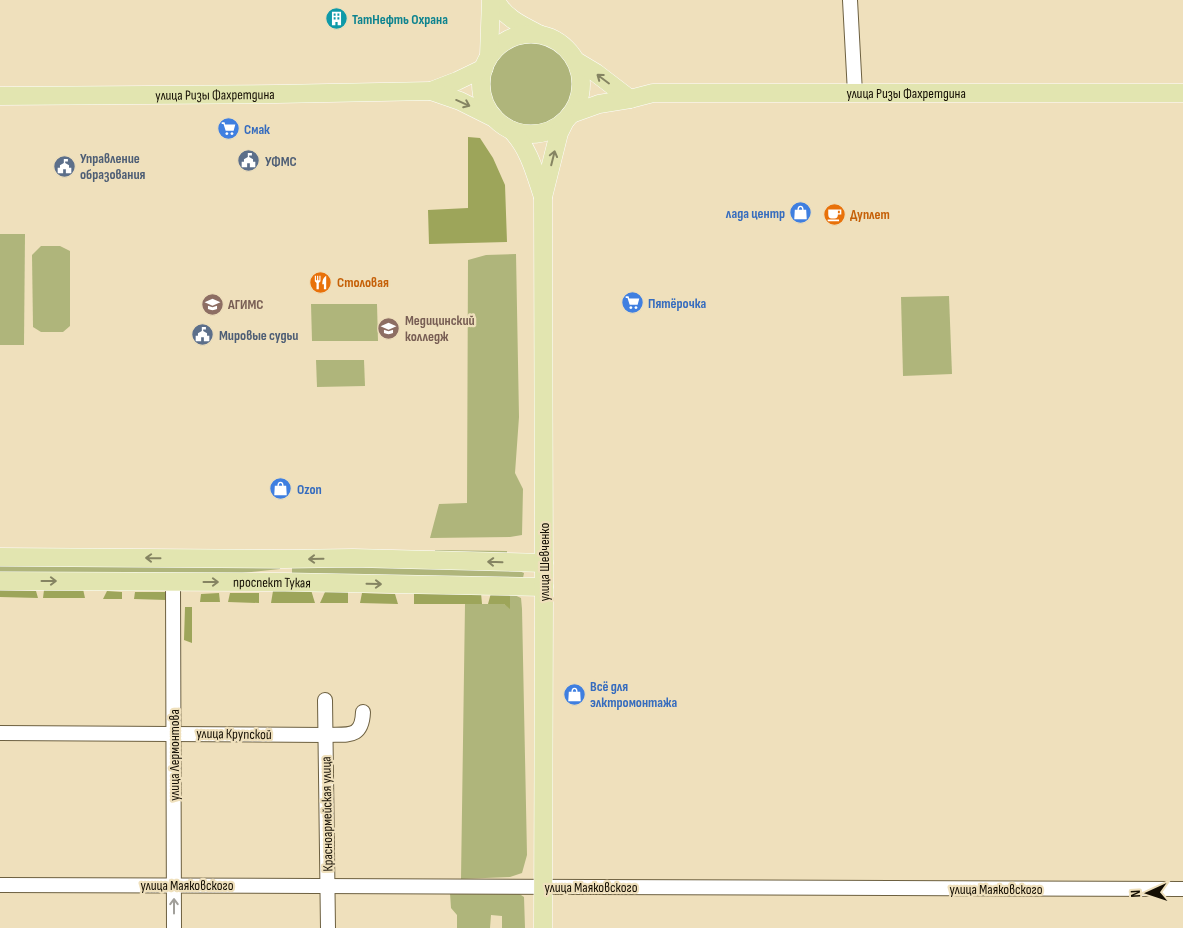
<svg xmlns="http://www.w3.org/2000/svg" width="1183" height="928" font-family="'Sofia Sans Condensed',sans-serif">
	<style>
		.green { fill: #afb57b }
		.forest { fill: #9da55a }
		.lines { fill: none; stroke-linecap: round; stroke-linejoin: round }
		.minor-casing { stroke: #6d6040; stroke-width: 16 }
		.major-casing { stroke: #fff; stroke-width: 19 }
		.minor { stroke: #fff; stroke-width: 14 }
		.major { stroke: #e2e5b0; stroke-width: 18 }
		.oneway { stroke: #858462 }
		.oneway2 { stroke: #a19f9a }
		.labels { text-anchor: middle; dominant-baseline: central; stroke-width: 4.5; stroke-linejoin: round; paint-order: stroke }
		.culture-label { font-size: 14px; font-weight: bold; fill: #0d838f; stroke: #efe0bc; text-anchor: start }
		.street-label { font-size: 14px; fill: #140e03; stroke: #efe0bc }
		.shop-label { font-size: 14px; font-weight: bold; fill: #366cbe; stroke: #efe0bc; text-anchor: start }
		.service-label { font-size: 14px; font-weight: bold; fill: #4e5e75; stroke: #efe0bc; text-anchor: start }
		.food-label { font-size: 14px; font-weight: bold; fill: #c56008; stroke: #efe0bc; text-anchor: start }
		.education-label { font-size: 14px; font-weight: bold; fill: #785e54; stroke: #efe0bc; text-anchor: start }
	</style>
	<rect width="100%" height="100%" fill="#efe0bc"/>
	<g class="green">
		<circle cx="530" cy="84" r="43"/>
		<path d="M0 234H25L24 345H0Z"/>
		<path d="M41 246H60L70 251V326L63 332H41L33 327 32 255Z"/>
		<path d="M516 254 519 417 515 473 523 489 522 535 510 537 430 538 439 504 467 503 468 260 486 255Z"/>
		<path d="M949 296 952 374 903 376 901 297Z"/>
		<path d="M311 304H377L378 341H312Z"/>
		<path d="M316 360H364L365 386 317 387Z"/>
		<path d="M435 550 507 551V555L435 553Z"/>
		<path d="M292 563 519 571 524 573 523 578 519 580 292 573Z"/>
		<path d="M113 564H280V569L196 578 0 577V566Z"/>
		<path d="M510 593 521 598 522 609 527 855 522 873 510 877 461 879 465 604H504L510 608Z"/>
		<path d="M450 893H518L524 897 525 928H502V916L491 915 490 928H457V915L451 908Z"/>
	</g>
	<g class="forest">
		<path d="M468 137 480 138 493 158 505 185 507 242 429 244 428 210 468 208Z"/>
		<path d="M83 589 85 598H43L44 590Z"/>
		<path d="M0 590 36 591 38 598 0 597Z"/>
		<path d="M311 590 315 603H271L273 591Z"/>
		<path d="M107 591 122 592V599H103Z"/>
		<path d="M135 592H166V600L134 599Z"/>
		<path d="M325 592H348V603H320Z"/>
		<path d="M414 592 481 593 482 604H414Z"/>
		<path d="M219 593 220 602H200L201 594Z"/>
		<path d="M230 593H259V603L228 602Z"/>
		<path d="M362 593 395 594 398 604 360 603Z"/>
		<path d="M491 593H510V609L504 604H488Z"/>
		<path d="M185 607H192V643L184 640Z"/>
	</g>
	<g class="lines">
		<defs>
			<g id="minor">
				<path d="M850 0 855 93"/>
				<path d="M173 581 174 928"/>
				<path d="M325 700 328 928"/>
				<path d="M0 733 326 735C348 734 362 739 363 712"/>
				<path d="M0 885 1183 889"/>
			</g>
			<g id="major">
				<path d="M496 0C503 17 523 26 539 34"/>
				<circle cx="531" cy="84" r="50"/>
				<path d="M489 56 491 0"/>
				<path d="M576 61 596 73 630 99"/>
				<path d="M431 91 457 81 484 68"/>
				<path id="s1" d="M0 96 277 94 431 91 460 101 494 118"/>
				<path id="s2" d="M571 114 599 104 630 99 653 93H1183"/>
				<path d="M511 130C529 148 535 173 543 197"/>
				<path d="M0 557 285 559 353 558 544 563"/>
				<path id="s3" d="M0 581 285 582 544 587"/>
				<path d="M543 928 544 597 543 197 559 133 565 121"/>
			</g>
		</defs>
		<use href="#minor" class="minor-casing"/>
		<use href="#major" class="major-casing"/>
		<use href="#minor" class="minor"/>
		<use href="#major" class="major"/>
	</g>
	<defs><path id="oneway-shaft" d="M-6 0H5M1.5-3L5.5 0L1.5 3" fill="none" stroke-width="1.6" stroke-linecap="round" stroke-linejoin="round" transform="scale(1.25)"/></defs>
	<g class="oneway">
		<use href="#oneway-shaft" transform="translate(603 79) rotate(-143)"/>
		<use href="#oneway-shaft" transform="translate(463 103) rotate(24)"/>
		<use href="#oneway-shaft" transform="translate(553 158) rotate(-76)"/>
		<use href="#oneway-shaft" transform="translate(153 558) rotate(-179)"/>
		<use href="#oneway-shaft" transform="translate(316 559) rotate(179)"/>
		<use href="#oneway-shaft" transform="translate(495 562) rotate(-178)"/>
		<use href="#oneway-shaft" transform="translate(49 581)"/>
		<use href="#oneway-shaft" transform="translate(211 582)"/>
		<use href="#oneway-shaft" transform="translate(374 584) rotate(1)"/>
	</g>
	<use class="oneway2" href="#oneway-shaft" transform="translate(174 906) rotate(-90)"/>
	<defs>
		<symbol id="building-disc" viewBox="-11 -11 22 22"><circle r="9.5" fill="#0f9aa8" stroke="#efe0bc"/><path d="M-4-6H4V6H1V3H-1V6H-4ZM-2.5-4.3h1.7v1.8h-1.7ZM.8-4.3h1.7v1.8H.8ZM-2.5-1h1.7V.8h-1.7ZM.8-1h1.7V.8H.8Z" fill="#fff"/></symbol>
		<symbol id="supermarket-disc" viewBox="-11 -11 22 22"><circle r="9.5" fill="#3f7fe0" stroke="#efe0bc"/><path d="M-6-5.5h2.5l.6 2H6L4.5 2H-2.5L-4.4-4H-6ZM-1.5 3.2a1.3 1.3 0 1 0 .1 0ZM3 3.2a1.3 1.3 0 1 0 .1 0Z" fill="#fff"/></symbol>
		<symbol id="civic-disc" viewBox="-11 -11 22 22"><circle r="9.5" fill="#5c6f8a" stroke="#efe0bc"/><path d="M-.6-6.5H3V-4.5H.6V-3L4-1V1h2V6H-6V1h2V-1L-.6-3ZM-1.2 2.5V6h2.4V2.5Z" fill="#fff"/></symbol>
		<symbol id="shop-disc" viewBox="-11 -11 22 22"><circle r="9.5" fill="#3f7fe0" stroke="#efe0bc"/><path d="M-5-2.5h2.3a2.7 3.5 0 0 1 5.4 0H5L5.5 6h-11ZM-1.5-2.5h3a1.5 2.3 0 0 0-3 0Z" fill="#fff"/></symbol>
		<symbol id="cafe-disc" viewBox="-11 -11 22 22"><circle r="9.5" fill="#e8710a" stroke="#efe0bc"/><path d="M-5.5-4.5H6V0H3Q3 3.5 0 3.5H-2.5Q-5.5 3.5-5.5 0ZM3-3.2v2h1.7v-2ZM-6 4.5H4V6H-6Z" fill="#fff"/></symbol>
		<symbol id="restaurant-disc" viewBox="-11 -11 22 22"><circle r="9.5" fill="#e8710a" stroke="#efe0bc"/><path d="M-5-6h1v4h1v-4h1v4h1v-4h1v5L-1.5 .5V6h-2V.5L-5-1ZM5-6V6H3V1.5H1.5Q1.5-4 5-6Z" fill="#fff"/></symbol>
		<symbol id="university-disc" viewBox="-11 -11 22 22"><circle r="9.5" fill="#8d6e63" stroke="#efe0bc"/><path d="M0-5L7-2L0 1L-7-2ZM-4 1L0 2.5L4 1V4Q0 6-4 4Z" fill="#fff"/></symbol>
	</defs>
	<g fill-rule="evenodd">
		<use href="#building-disc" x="324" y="6" width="25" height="25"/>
		<use href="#supermarket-disc" x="216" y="116" width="25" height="25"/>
		<use href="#civic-disc" x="236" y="148" width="25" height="25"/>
		<use href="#civic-disc" x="52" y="154" width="25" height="25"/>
		<use href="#shop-disc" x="788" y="200" width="25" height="25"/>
		<use href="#cafe-disc" x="822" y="202" width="25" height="25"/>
		<use href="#restaurant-disc" x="308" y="270" width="25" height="25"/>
		<use href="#supermarket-disc" x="620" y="290" width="25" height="25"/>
		<use href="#university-disc" x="200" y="292" width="25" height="25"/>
		<use href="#university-disc" x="376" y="316" width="25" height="25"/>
		<use href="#civic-disc" x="190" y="322" width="25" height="25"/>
		<use href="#shop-disc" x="268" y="476" width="25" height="25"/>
		<use href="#shop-disc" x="562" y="682" width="25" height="25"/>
	</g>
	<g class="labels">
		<g class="culture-label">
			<text x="352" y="19">ТатНефть Охрана</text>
		</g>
		<g class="street-label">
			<text stroke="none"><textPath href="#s2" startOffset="338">улица Ризы Фахретдина</textPath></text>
			<text stroke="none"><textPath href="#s1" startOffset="215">улица Ризы Фахретдина</textPath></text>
			<text transform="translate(544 562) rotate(-90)">улица Шевченко</text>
			<text stroke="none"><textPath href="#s3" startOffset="272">проспект Тукая</textPath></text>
			<text transform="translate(234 734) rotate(1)">улица Крупской</text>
			<text transform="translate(174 755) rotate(-90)">улица Лермонтова</text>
			<text transform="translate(327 814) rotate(-91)">Красноармейская улица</text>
			<text x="187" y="885">улица Маяковского</text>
			<text x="591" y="887">улица Маяковского</text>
			<text x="996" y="889">улица Маяковского</text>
		</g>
		<g class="shop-label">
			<text x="244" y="129">Смак</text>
			<text x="785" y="213" text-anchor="end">лада центр</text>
			<text x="648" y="303">Пятёрочка</text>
			<text x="297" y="489">Ozon</text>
			<text x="590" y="686">Всё для<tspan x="590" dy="16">элктромонтажа</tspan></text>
		</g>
		<g class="service-label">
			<text x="80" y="158">Управление<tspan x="80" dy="16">образования</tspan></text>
			<text x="265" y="161">УФМС</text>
			<text x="219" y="335">Мировые судьи</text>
		</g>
		<g class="food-label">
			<text x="850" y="214">Дуплет</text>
			<text x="337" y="282">Столовая</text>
		</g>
		<g class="education-label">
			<text x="228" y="304">АГИМС</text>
			<text x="405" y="320">Медицинский<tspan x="405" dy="16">колледж</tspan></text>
		</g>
	</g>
	<g transform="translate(1148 893) rotate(267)" stroke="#efe0bc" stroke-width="4" paint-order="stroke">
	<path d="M0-4L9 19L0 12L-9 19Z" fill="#140e03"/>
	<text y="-8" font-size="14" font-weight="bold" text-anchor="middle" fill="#140e03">N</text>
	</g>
</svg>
